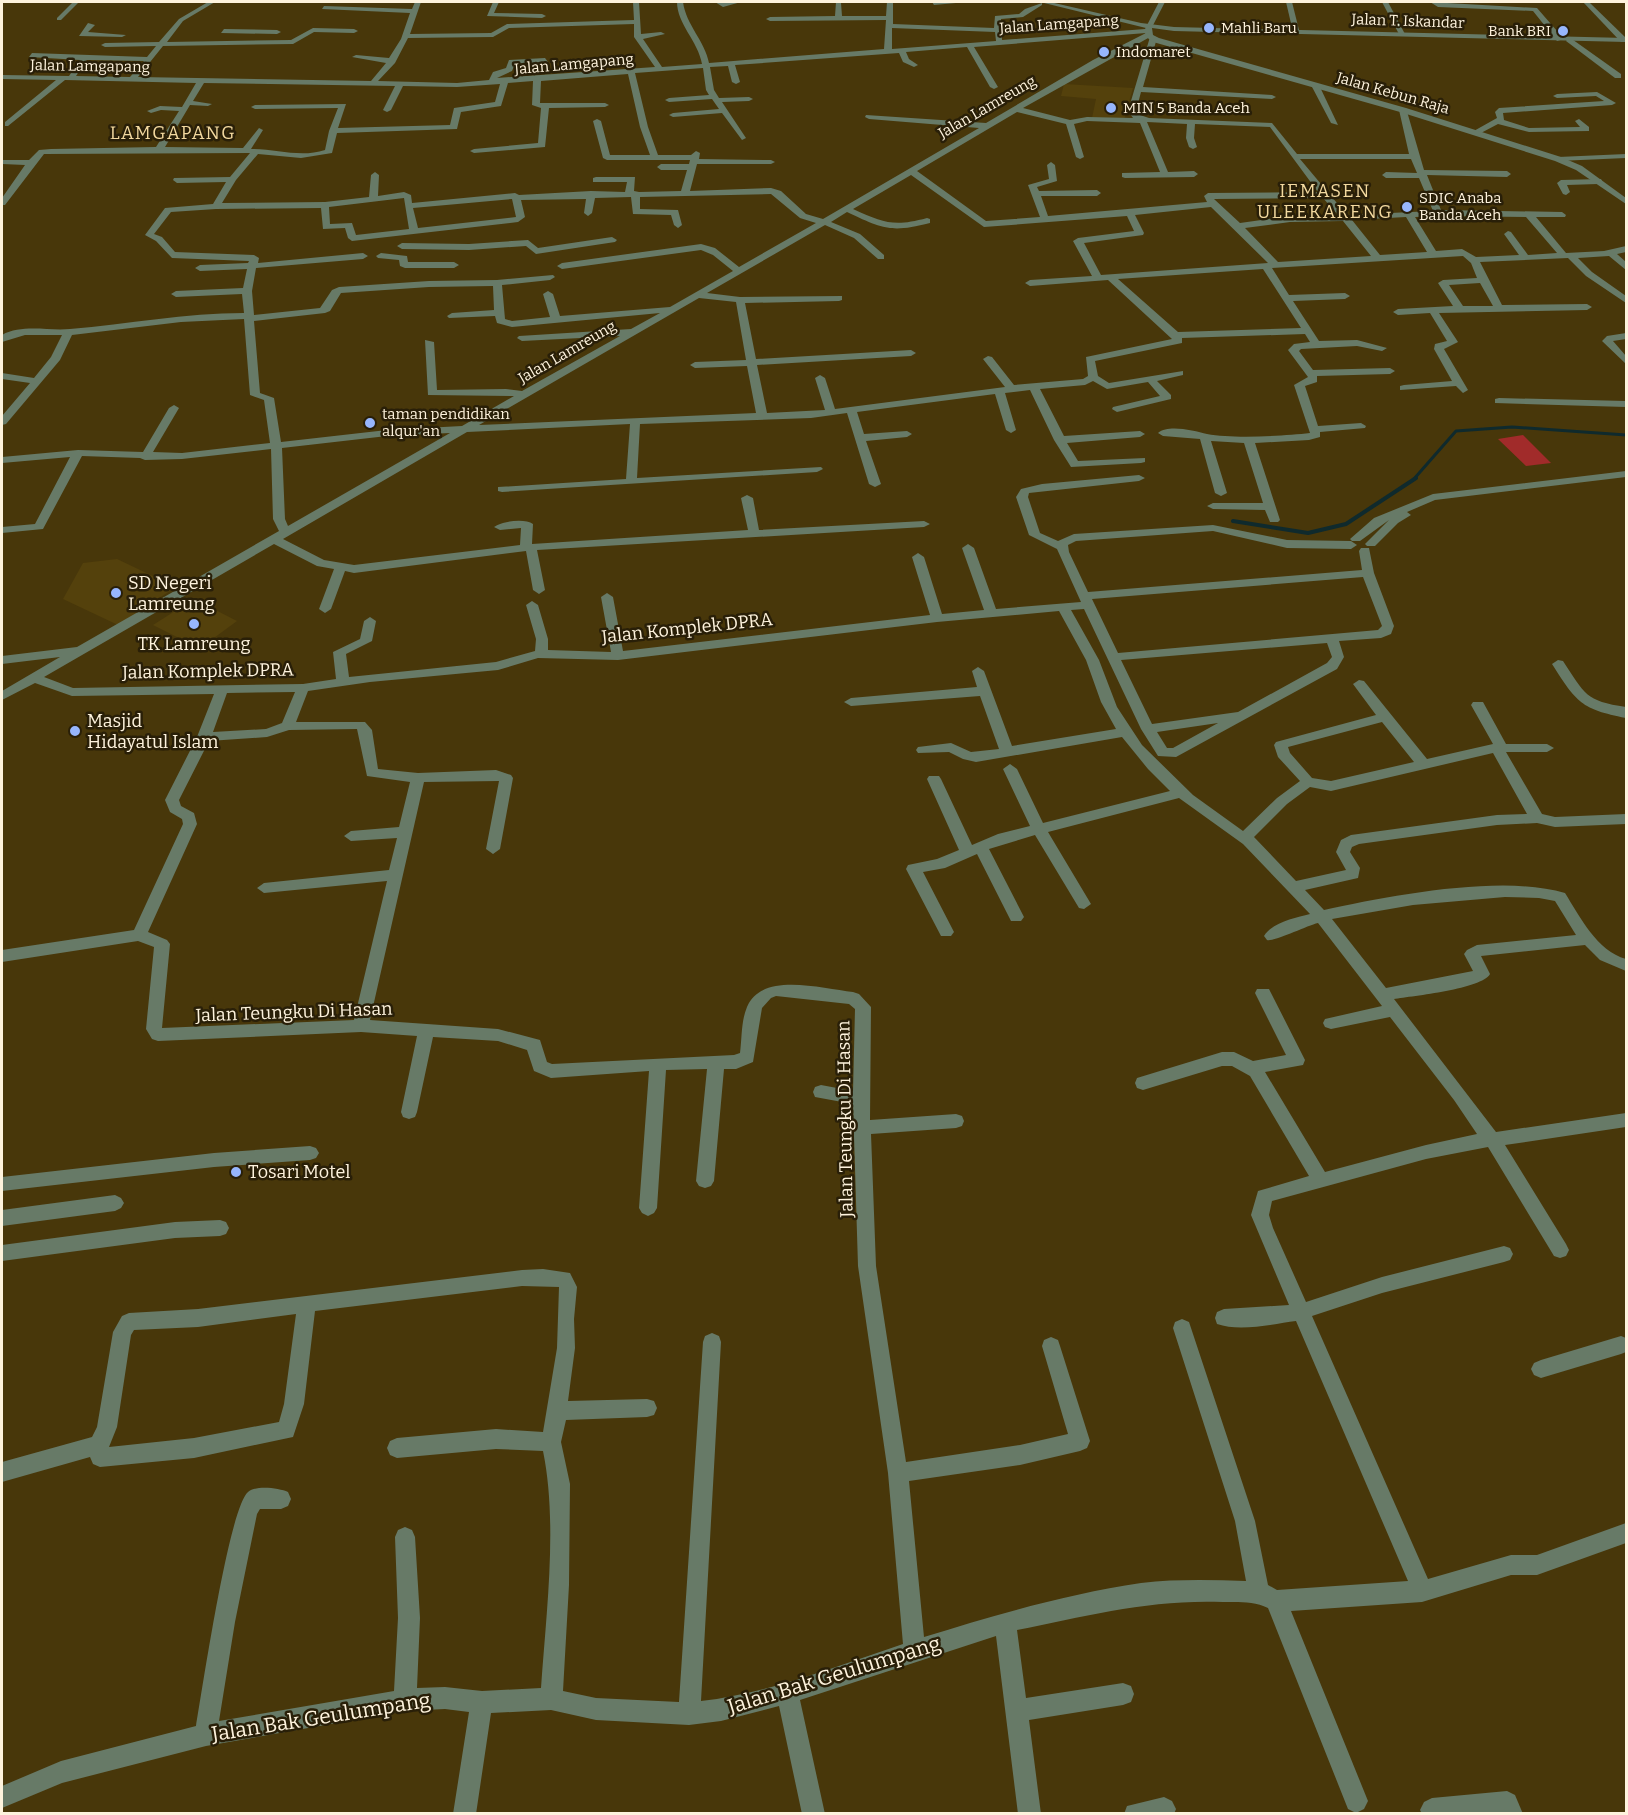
<svg xmlns="http://www.w3.org/2000/svg" width="1628" height="1815" font-family="Bitter,serif">
	<style>
		.built { fill: #54410c }
		.green { fill: #a12b2a }
		.lines { fill: none; stroke-linecap: round; stroke-linejoin: round }
		.stream-far1 { stroke: #0f2a2d; stroke-width: 3 }
		.stream { stroke: #0f2a2d; stroke-width: 4 }
		.minor { fill: #677a67; fill-rule: evenodd }
		.tertiary { fill: #677a67; fill-rule: evenodd }
		.poi-dot { fill: #97b6fd; stroke: #291f08; stroke-width: 2 }
		.labels { text-anchor: middle; dominant-baseline: central; stroke-width: 5; stroke-linejoin: round; paint-order: stroke }
		.far-street-label { font-size: 15px; fill: #fef3dd; stroke: #291f08 }
		.far-poi-label { font-size: 15px; fill: #fef3dd; stroke: #291f08; text-anchor: start }
		.far-quarter-label { font-size: 18px; letter-spacing: 1.5px; fill: #f3d99f; stroke: #291f08 }
		.poi-label { font-size: 18px; fill: #fef3dd; stroke: #291f08; text-anchor: start }
		.street-label { font-size: 18px; fill: #fef3dd; stroke: #291f08 }
		.near-street-label { font-size: 21px; fill: #fef3dd; stroke: #291f08 }
	</style>
	<rect width="100%" height="100%" fill="#48370a"/>
	<g class="built">
		<path d="M1064 84 1133 88 1124 120 1092 118 1096 99 1061 96Z"/>
		<path d="M117 559 176 587 118 625 63 599 83 563Z"/>
		<path d="M194 599 196 600 237 621 207 643 197 647 153 625Z"/>
	</g>
	<path class="green" d="M1523 435 1551 463 1526 466 1498 439Z"/>
	<g class="lines">
		<path class="stream-far1" d="M1413 480 1456 431 1512 427 1626 435"/>
		<path class="stream" d="M1233 521 1308 533 1346 524 1416 478"/>
		<g class="minor">
			<path d="M73 2H79L61 20H57V18Z"/>
			<path d="M208 2H215L183 21 167 42 291 40 313 28 354 29 358 31 354 33 314 32 293 44 163 46 138 77 371 81 386 63 352 57 356 55 389 58 401 39 410 13 322 9 324 6 412 9 415 2H421L410 34 491 33 507 24 634 20 633 2H639L641 34 661 32 665 34 643 39 662 67 702 64C698 41 677 24 677 2H683C686 25 705 41 709 63L884 49 886 20 770 21 766 19 770 17 835 16 836 2 841 3 842 16H886L887 2H893V24L994 28 995 16 1019 14 1025 9 1042 3V5L1023 17 1001 19 1002 40 1145 29 1159 2H1165L1149 33 1157 38 1143 87 1272 95 1276 97 1272 99 1141 92 1136 111 1137 114 1149 118 1272 123 1297 154H1409L1399 110 1406 108 1424 170 1507 171 1511 174 1507 177 1427 175 1441 210 1562 212 1566 215 1565 217H1536L1566 253 1604 251 1626 246V252L1617 254 1626 262V270L1609 256 1578 258 1592 272 1626 296V303L1586 276 1568 258 1480 262 1502 305 1587 304 1592 307 1587 310 1439 313 1458 342 1444 349 1468 390 1463 393 1456 386 1400 390V386L1404 385 1452 381 1434 349 1435 344 1447 341 1430 313 1398 315 1393 312 1398 309 1453 306 1438 283 1443 280 1477 278 1471 263 1463 256 1272 268 1289 295 1345 293 1350 296 1345 299 1293 301 1319 341 1357 340 1387 348 1382 351 1357 346 1301 349 1299 351 1313 370 1390 368 1395 371 1390 374 1317 376V382L1305 386 1318 426 1361 423 1366 426 1365 428 1320 432V437L1309 440 1255 443 1280 520 1278 522H1270L1265 510 1213 509 1207 506 1213 503H1263L1244 443 1211 441 1227 493 1221 496 1215 493 1200 439 1163 436 1158 433C1169 424 1194 431 1207 434 1234 439 1283 436 1310 433L1294 385 1308 377 1288 350 1294 344 1310 342 1305 334 1182 338V343L1095 361 1098 376 1109 383 1183 371V375L1157 381 1171 395V399L1117 412 1112 409 1113 407 1160 396 1148 382 1107 389 1093 381 1085 385 1040 389 1064 436 1140 431 1145 434 1140 437 1067 443 1078 461 1145 458V462L1141 463 1071 467 1054 440 1030 390 1005 393 1016 430 1011 433 1006 430 995 394 857 412 864 434 907 431 912 434 907 437 866 441 881 484 875 487 869 484 847 413 811 418 640 424 637 478 821 467 823 469 817 472 502 492 498 491V487L626 479 630 424 467 432 283 539 324 560 354 565 520 545 521 528 500 530 494 527C502 521 525 518 533 524L532 544 748 530 741 498 747 495 753 498 759 530 924 521 930 524 924 527 537 550 545 590 539 594 533 590 526 551 354 573 345 571 331 609 325 613 319 609 334 569 317 566 274 544 44 677 73 688 303 684 336 679 333 652 360 639 364 621 370 617 376 621 372 641 346 654 349 677 496 662 535 651 536 639 526 605 532 601 538 605 548 639V650L611 652 601 597 607 593 613 597 623 651 930 615 912 557 918 553 924 557 942 614 984 610 962 548 968 544 974 548 996 609 1081 602 1057 549 1029 535 1016 497 1021 489 1042 484 1139 475 1145 478 1139 481 1029 493 1028 497 1040 533 1058 541 1074 534 1213 525 1287 540 1351 541 1357 545 1351 549 1287 548 1213 531 1076 541 1068 545 1069 552 1088 592 1362 570 1359 551 1361 548H1369L1374 573 1394 626 1391 634 1381 638 1339 641 1344 657 1337 669 1176 757 1158 756 1141 729 1084 609 1071 610 1099 660 1117 707 1142 745 1193 795 1243 831 1277 798 1300 781 1278 757 1274 745 1276 742 1376 715 1353 684 1359 680 1364 681 1427 759 1493 744 1471 705 1473 702H1483L1506 744H1547L1554 748 1547 752H1506L1542 814 1555 817 1626 814V824L1555 827 1537 823 1497 825 1359 844 1352 847 1350 852 1360 868 1358 878 1305 890 1324 910C1389 896 1502 874 1565 893 1580 917 1597 951 1626 959V971L1600 960 1585 945 1481 956 1490 974C1482 989 1413 996 1394 999L1496 1132 1626 1113V1127L1505 1145 1566 1244 1569 1250 1566 1256 1560 1258 1554 1256 1488 1147 1426 1159 1272 1201 1269 1215 1273 1228 1306 1302 1382 1277 1504 1246 1510 1248 1513 1254 1510 1260 1504 1262 1382 1293 1312 1316 1428 1579 1511 1555H1537L1626 1523V1543L1537 1575H1511L1422 1602 1291 1611 1368 1801 1364 1809 1356 1813 1348 1809 1268 1608C1254 1601 1239 1602 1223 1602 1152 1599 1086 1616 1017 1630L1026 1698 1123 1683 1131 1686 1134 1694 1131 1702 1123 1705 1029 1720 1041 1814H1018L996 1636 800 1700 825 1814H802L779 1706 721 1721 689 1725 596 1720 551 1710 491 1713 476 1814H453L469 1712 445 1709 405 1711 206 1746 62 1783 2 1808V1786L61 1761 196 1726C202 1692 229 1508 248 1492 256 1485 279 1488 288 1492L291 1499 288 1506 281 1509H260L257 1514 235 1622 219 1721 394 1691 398 1618 395 1537 398 1530 405 1527 412 1530 415 1537 420 1618 417 1688 445 1687 482 1691 541 1688C546 1614 558 1524 543 1451L496 1449 397 1458 390 1455 387 1448 390 1441 397 1438 496 1429 543 1432 557 1348 559 1287 522 1286 315 1311 304 1404 293 1437 194 1458 100 1467 93 1464 90 1457 2 1482V1462L92 1437 97 1427 113 1332 122 1316 129 1313 198 1309 522 1270 543 1269 570 1273 577 1287 574 1319 575 1348 568 1401 647 1399 654 1401 657 1408 654 1415 647 1417 566 1420 561 1442 570 1484 569 1585 563 1691 596 1698 679 1702 703 1342 705 1336 712 1333 719 1336 721 1342 701 1701C770 1693 837 1666 903 1644L888 1473 858 1266 853 1104 815 1097 813 1092 815 1087 821 1085 853 1091 855 1009 849 1004 776 996 771 998 762 1008 753 1062 736 1069H724L714 1181 711 1186 705 1188 699 1186 696 1181 707 1069 666 1070 657 1208 654 1213 648 1216 642 1213 639 1208 649 1071 551 1078 534 1071 527 1050 498 1041 433 1037 417 1112 415 1117 409 1119 403 1117 401 1112 417 1036 361 1032 158 1041 152 1039 146 1029 154 947 138 941 2 962V950L134 930 183 824 182 819 170 812 165 800 197 737 214 694 72 696 35 683 2 700V691L60 657 2 664V656L77 647 279 531 273 519 271 449 182 459 145 460 140 458 82 456 43 529 2 533V527L35 524 70 457 2 463V457L78 450 143 452 169 408 174 405 179 408 153 452 182 453 270 443 264 400 250 395 244 319 181 322 72 335 60 360 6 424 2 425V416L30 383 2 379V373L34 378 51 357 62 335H25L2 342V335C22 324 47 331 70 329 128 324 185 313 244 313L242 294 176 297 171 294 176 291 243 288 247 269 200 271 195 268 200 265 248 263 249 261 172 258 156 241 145 235 165 208 213 204 226 182 177 183 173 180 174 178 230 177 250 153 44 154 5 205H2V198L25 165 2 164V160H29L39 150 51 149 156 147 179 111 161 110 151 113 147 111 160 106 182 107 196 83 65 80 8 126H5V122L56 80 2 79V75L69 76 80 60 29 57 32 53 147 57 156 46 105 47 101 45 105 43 159 42 179 19ZM634 24V37L655 67 497 78 512 71 515 64 548 62 545 58 509 60 506 68 493 72 489 80 457 83 378 81 395 63 408 38 493 37 509 28ZM892 28 995 32 996 41 892 49ZM1146 33 1093 60 986 123 866 115 865 117 869 119 979 128 823 219 806 214 781 191 771 188 690 191 697 164H771L775 162 771 160 699 159 700 153 696 151 691 155H658L648 127 635 73 703 68 706 90 709 95 669 98 665 100 669 102 712 99 719 109 673 113 669 115 673 117 722 113 742 140 746 138 722 102 749 101 753 99 749 97 719 98 714 90 710 67 728 66 732 82 736 84 740 82 735 65 899 53 903 62 914 67 918 65 909 59 906 52 967 47 990 87 994 89 998 87 974 47ZM1150 37 1128 111 1133 118 1087 117 1070 120 1023 108ZM87 60 144 61 130 77 76 76ZM628 74 640 127 650 155H610L601 121 597 119 593 121 603 158 607 160H690L689 164H661L657 167 661 170H687L681 191 639 192 634 191 635 177H596L593 178V182H627L625 192 591 191 519 195 515 193 412 203 411 195 404 192 378 196 379 175 375 172 371 175 369 197 325 202 222 203 236 180 258 154 301 158 332 153 337 133 457 129 461 112 501 106 508 83 533 81 532 105 541 108 538 143 474 149 470 151 474 153 545 147 549 108 605 107 609 105 605 103H540L541 81ZM204 83 395 86 383 110 387 112 391 110 403 86 457 87 500 84 495 102 454 108 450 125 338 128 346 104 255 105 251 107 255 109 338 108 329 131 325 150C301 158 276 149 251 149L263 130 259 128 243 148 165 147 190 105 208 106 212 104 193 101ZM1017 112 1066 124 1076 157 1080 159 1084 157 1074 124 1087 121 1140 123 1160 172 1122 173V177L1125 178 1194 177 1198 174 1194 171 1168 172 1147 122 1187 124 1186 138 1189 147 1193 149 1197 147 1194 138 1195 124 1270 127 1318 192 1208 193 1204 196 1207 202 1048 216 1041 196H1097L1101 193 1097 190 1039 191 1037 187 1057 181 1055 165 1051 162 1047 165 1049 179 1028 185 1040 217 986 221 917 171ZM1300 159H1411L1417 173 1386 172 1382 175 1386 178H1419L1433 211 1347 215ZM911 175 984 227 1127 216 1134 231 1078 238 1073 241 1092 276 1030 280 1025 283 1030 286 1108 280 1172 339 1086 357 1088 376 1083 379 1014 385 992 357 988 356 983 359 1005 387 835 409 825 378 820 375 815 378 825 410 767 413 757 365 911 356 916 353 911 350 756 359 745 303 839 301 842 300V296L740 297 707 293 825 225 854 238 878 259H884V255L860 234 831 222 847 212C883 229 891 233 930 223V219L927 218C894 227 884 223 853 209ZM771 194 800 218 816 223 739 267 715 248 701 244 562 263 557 266 562 269 701 250 713 255 733 271 670 307 560 316 553 294 548 291 543 294 550 317 512 321 505 319 502 285 550 280 555 277 553 275 497 280 429 281 339 287 332 290 320 308 254 315 252 291 256 268 363 259 368 256 363 253 258 263 259 258 254 255 175 252 162 237 154 234 171 212 216 209 321 208 323 229 345 228 348 238 352 241 518 222 525 217 521 200 586 199 584 213 588 216 592 213 595 198 631 197 633 214 671 215 674 225 678 228 682 225 678 210 640 209V197ZM404 198 409 229 356 235 352 223 330 224 329 207ZM1323 198 1338 215 1290 216 1240 223 1214 199ZM512 199 516 217 418 228 413 208ZM1211 207 1268 263 1101 275 1084 243 1143 235 1144 233 1135 215ZM1438 216 1526 217 1557 253 1528 255 1511 232 1508 231 1504 234 1519 255 1476 257 1462 249 1436 251 1415 217ZM1406 217 1427 252 1380 255 1352 220ZM1343 221 1371 256 1278 262 1245 228 1290 222ZM1263 269 1301 328 1178 332 1118 279ZM1480 283 1493 306H1463L1449 285ZM493 286 494 310 452 313 447 316 449 318 495 316 497 323 512 327 660 313 631 329 519 336 517 338 522 341 620 336 522 391 506 389 437 390 434 342 425 340 428 395 514 396 462 426 387 430 281 442 274 398 260 393 254 321 325 313 330 311 341 293 429 287ZM699 298 736 302 746 360 695 362 690 365 695 368 747 366 756 413 479 425ZM450 433 288 526 285 519 282 448 387 436ZM1363 577 1382 626 1378 630 1118 653 1092 599ZM1059 611 1086 660 1101 702 1116 729 1012 746 984 671 978 667 972 671 977 687 851 698 844 702 851 706 980 696 999 749 971 752 951 743 918 747 916 750 918 753 949 752 963 759 976 762 1122 737 1148 769 1170 791 1043 823 1017 769 1010 764 1003 769 1030 826 998 834 972 845 941 779 939 776H929L927 779 959 850 937 859 908 865 906 869 941 936H951L954 932 923 872 945 868 977 854 1011 921H1021L1024 917 989 849 1035 835 1079 908 1084 909 1091 904 1048 832 1179 798 1243 844 1310 914C1295 918 1273 922 1264 936L1267 940C1274 942 1306 926 1318 923L1382 1006 1325 1019 1323 1023 1325 1027 1331 1029 1390 1017 1454 1100 1477 1134 1426 1145 1325 1172 1265 1072 1303 1065 1305 1060 1269 989H1257L1255 993 1286 1055 1253 1061 1234 1052H1222L1137 1078 1135 1083 1137 1088 1143 1090 1222 1066H1232L1250 1076 1309 1176 1258 1191 1251 1215 1289 1305 1224 1309 1217 1312 1215 1318 1217 1324C1240 1332 1273 1324 1296 1321L1408 1581 1277 1590 1268 1585 1255 1521 1191 1328 1189 1322 1182 1319 1175 1322 1173 1328 1235 1521 1246 1581C1211 1580 1176 1579 1141 1583 1067 1594 995 1615 924 1637L909 1481 1020 1465 1080 1451 1087 1448 1090 1441 1060 1346 1058 1340 1051 1337 1044 1340 1042 1346 1068 1434 1020 1445 906 1462 876 1266 871 1134 956 1128 962 1126 964 1121 962 1116 956 1114 870 1120 871 1007 859 994 853 992C822 989 762 971 747 1007 741 1021 742 1038 740 1053L734 1055 552 1064 547 1062 540 1040 498 1029 370 1020 424 782 499 781 486 849 493 854 500 849 513 778 511 775 496 770 418 773 378 769 372 730 365 722H296L308 691 370 682 498 670 538 658 618 660 937 622ZM1327 643 1332 657 1327 663 1238 712 1152 724 1121 660ZM295 692 282 723 266 729 213 732 227 693ZM1382 722 1414 762 1331 781 1312 778 1290 753 1288 747ZM1218 723 1173 748H1167L1157 732ZM357 729 367 776 410 782 399 827 351 831 344 836 351 841 397 838 389 870 264 883 257 888 264 893 387 881 354 1020 162 1028 170 944 167 940 148 932 197 824 194 813 181 806 179 800 209 741 267 737 289 730ZM1493 753 1527 814 1497 815 1351 835 1341 840 1336 852 1346 870 1296 881 1254 837 1287 804 1310 787 1331 791ZM1505 897 1539 898 1555 901 1576 935 1477 945 1467 950 1464 954 1473 971 1386 988 1332 919 1413 905ZM296 1314 284 1404 279 1422 194 1438 109 1447 117 1427 131 1335 134 1330 198 1327Z"/>
			<path d="M493 2H499L494 13 542 14 546 16 542 18 487 16Z"/>
			<path d="M715 2H741L723 7Z"/>
			<path d="M932 2H967L934 5Z"/>
			<path d="M1286 2H1292L1300 34 1293 32Z"/>
			<path d="M1382 2H1388L1406 36H1400Z"/>
			<path d="M1430 2 1537 8 1564 39 1557 41 1533 11 1438 7Z"/>
			<path d="M1583 2H1589L1626 38V42H1621Z"/>
			<path d="M88 23 95 25 88 32 126 35 122 37 79 36Z"/>
			<path d="M224 29 277 30 281 32 277 34 221 33Z"/>
			<path d="M1569 37 1621 74V78H1615L1566 41Z"/>
			<path d="M1315 83 1319 85 1338 125 1331 123 1311 85Z"/>
			<path d="M1597 92 1616 103 1612 105 1503 113 1504 120 1529 128 1580 127 1575 121 1579 119 1589 127V131L1529 132 1498 124 1479 134 1472 132 1497 118 1495 112 1499 108 1604 101 1596 96 1557 98 1553 96 1557 94Z"/>
			<path d="M1626 154V158L1558 161 1554 159 1558 157Z"/>
			<path d="M1601 179 1602 181 1598 184 1567 185 1570 192 1566 195 1563 194 1557 183 1561 180Z"/>
			<path d="M612 237 617 240 615 242 536 254 526 246 469 250 402 249 397 246 402 243 469 244 528 240 538 248Z"/>
			<path d="M381 253 407 256 408 262H454L459 265 454 268H405L400 266 399 260 378 258 376 256Z"/>
			<path d="M1626 333V339L1613 341 1626 356V364L1602 341 1607 336Z"/>
			<path d="M1499 398 1626 401V407L1495 403V399Z"/>
			<path d="M1626 471V477L1435 500 1407 512 1411 515 1398 523 1375 546H1367L1365 544 1389 520 1360 541H1352L1350 539 1374 518 1433 494Z"/>
			<path d="M1558 660 1563 661C1585 694 1585 701 1626 707V718C1581 709 1577 703 1552 664Z"/>
			<path d="M310 1146 316 1148 319 1153 316 1158 310 1160 214 1167 2 1191V1177L214 1153Z"/>
			<path d="M115 1195 121 1198 124 1203 121 1208 115 1211 2 1226V1210Z"/>
			<path d="M220 1220 226 1222 229 1228 226 1234 220 1236 175 1238 2 1261V1245L175 1222Z"/>
			<path d="M1621 1336 1626 1338V1352L1621 1354 1541 1378 1534 1375 1531 1369 1534 1363 1541 1360Z"/>
			<path d="M1507 1791 1515 1795 1523 1814H1422L1420 1810 1424 1802 1432 1798Z"/>
			<path d="M1164 1797 1172 1801 1176 1809 1174 1814H1124L1127 1806Z"/>
		</g>
		<path class="tertiary" d="M1040 2H1050L1141 23 1174 27 1626 38V42L1174 31 1152 28 1153 35 1159 38 1406 108 1561 157 1582 166 1626 198V204L1576 170 1555 161 1400 112 1153 42 1145 36 1146 28Z"/>
	</g>
	<g class="poi-dot">
		<circle cx="1209" cy="28" r="6"/>
		<circle cx="1563" cy="31" r="6"/>
		<circle cx="1104" cy="52" r="6"/>
		<circle cx="1111" cy="108" r="6"/>
		<circle cx="1407" cy="207" r="6"/>
		<circle cx="370" cy="423" r="6"/>
		<circle cx="116" cy="593" r="6"/>
		<circle cx="194" cy="624" r="6"/>
		<circle cx="75" cy="731" r="6"/>
		<circle cx="236" cy="1172" r="6"/>
	</g>
	<g class="labels">
		<g class="far-street-label">
			<text transform="translate(1408 21) rotate(2)">Jalan T. Iskandar</text>
			<text transform="translate(1059 24) rotate(-4)">Jalan Lamgapang</text>
			<text transform="translate(574 64) rotate(-5)">Jalan Lamgapang</text>
			<text transform="translate(90 66) rotate(1)">Jalan Lamgapang</text>
			<text transform="translate(1393 93) rotate(16)">Jalan Kebun Raja</text>
			<text transform="translate(987 107) rotate(-30)">Jalan Lamreung</text>
			<text transform="translate(567 352) rotate(-30)">Jalan Lamreung</text>
		</g>
		<g class="far-poi-label">
			<text x="1221" y="28">Mahli Baru</text>
			<text x="1551" y="31" text-anchor="end">Bank BRI</text>
			<text x="1116" y="52">Indomaret</text>
			<text x="1123" y="108">MIN 5 Banda Aceh</text>
			<text x="1419" y="198">SDIC Anaba<tspan x="1419" dy="17">Banda Aceh</tspan></text>
			<text x="382" y="414">taman pendidikan<tspan x="382" dy="17">alqur'an</tspan></text>
		</g>
		<g class="far-quarter-label">
			<text x="173" y="133">LAMGAPANG</text>
			<text x="1325" y="191">IEMASEN<tspan x="1325" dy="21">ULEEKARENG</tspan></text>
		</g>
		<g class="poi-label">
			<text x="128" y="583">SD Negeri<tspan x="128" dy="21">Lamreung</tspan></text>
			<text x="194" y="644" text-anchor="middle">TK Lamreung</text>
			<text x="87" y="721">Masjid<tspan x="87" dy="21">Hidayatul Islam</tspan></text>
			<text x="248" y="1172">Tosari Motel</text>
		</g>
		<g class="street-label">
			<text transform="translate(687 628) rotate(-6)">Jalan Komplek DPRA</text>
			<text transform="translate(208 671) rotate(-1)">Jalan Komplek DPRA</text>
			<text transform="translate(294 1012) rotate(-2)">Jalan Teungku Di Hasan</text>
			<text transform="translate(845 1119) rotate(-91)">Jalan Teungku Di Hasan</text>
		</g>
		<g class="near-street-label">
			<text transform="translate(834 1675) rotate(-17)">Jalan Bak Geulumpang</text>
			<text transform="translate(321 1717) rotate(-9)">Jalan Bak Geulumpang</text>
		</g>
	</g>
	<rect width="1628" height="1815" fill="none" stroke="#fef3dd" stroke-width="6"/>
</svg>
